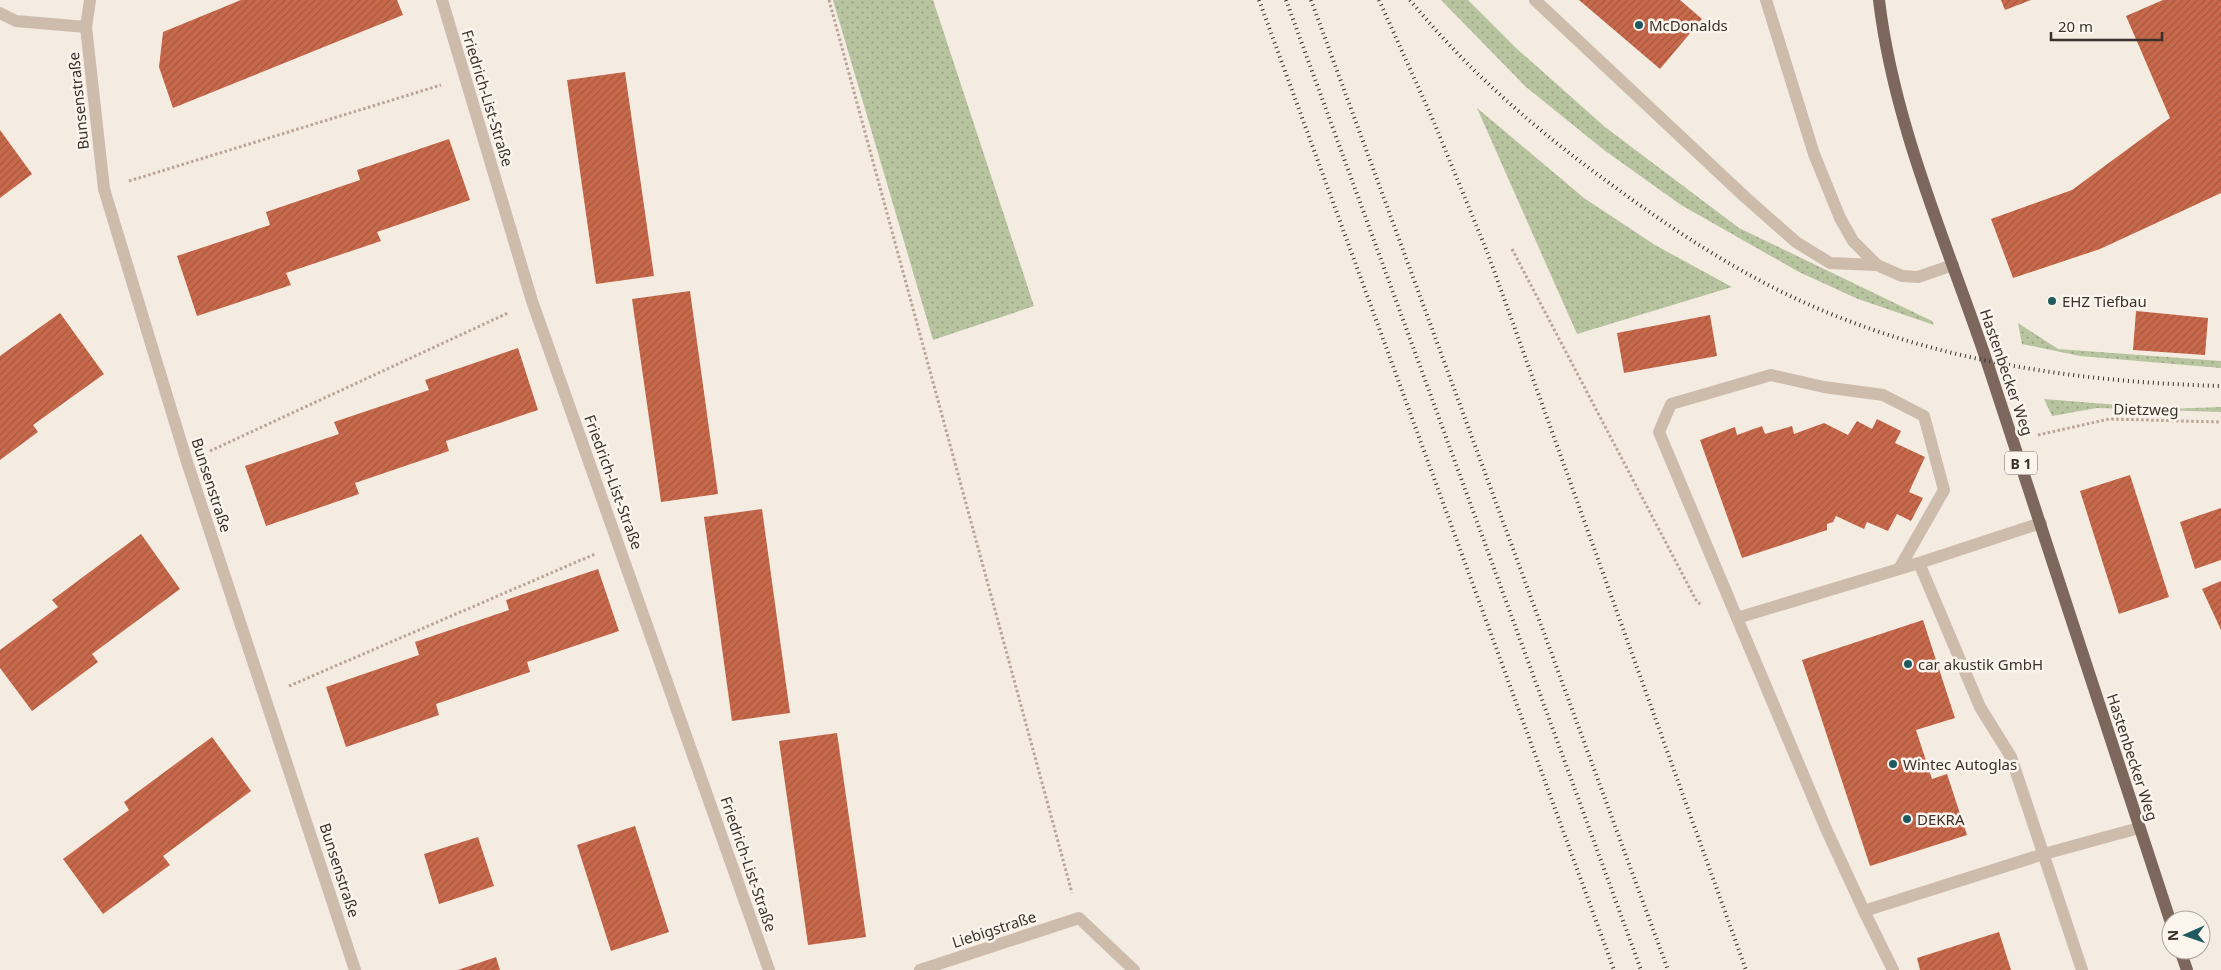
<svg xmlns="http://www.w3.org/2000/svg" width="2221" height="970" font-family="'Noto Sans',sans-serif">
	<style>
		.green { fill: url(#green-dots) }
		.building { fill: url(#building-hatch) }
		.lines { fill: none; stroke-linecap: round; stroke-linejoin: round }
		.path { stroke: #b9a596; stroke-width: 3; stroke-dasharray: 2.5 2.5; stroke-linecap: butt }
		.minor { stroke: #cdbbac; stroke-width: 12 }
		.major { stroke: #7d675c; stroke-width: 12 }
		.rail { stroke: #3b302b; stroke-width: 4; stroke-dasharray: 1 4; stroke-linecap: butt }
		.poi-dot { fill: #1f5a5e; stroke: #fbf5ee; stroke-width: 2 }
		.labels { text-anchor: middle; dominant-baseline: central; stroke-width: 5; stroke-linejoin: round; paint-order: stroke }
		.shield { fill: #fbf5ee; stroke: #756b66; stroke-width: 1 }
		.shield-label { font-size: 14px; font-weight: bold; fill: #3b302b }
		.poi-label { font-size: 15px; fill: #3b302b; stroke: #fbf5ee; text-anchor: start }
		.street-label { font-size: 15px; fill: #3b302b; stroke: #fbf5ee }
	</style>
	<defs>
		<pattern id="green-dots" width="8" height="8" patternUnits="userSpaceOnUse" patternTransform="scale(1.25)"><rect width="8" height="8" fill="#b8c4a0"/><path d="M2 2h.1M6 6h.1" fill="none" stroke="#97a083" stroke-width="1.8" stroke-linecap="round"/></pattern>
		<pattern id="building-hatch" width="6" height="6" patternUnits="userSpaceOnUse" patternTransform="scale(1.25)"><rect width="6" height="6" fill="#c8694b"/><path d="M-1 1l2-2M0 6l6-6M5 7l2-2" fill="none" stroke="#a4573f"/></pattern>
	</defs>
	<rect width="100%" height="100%" fill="#f4ebe1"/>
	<g class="green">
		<path d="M833 0H933L1034 306 933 340Z"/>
		<path d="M1441 0H1468L1516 48 1605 127 1739 228 1932 321 1934 325 1858 299 1799 272 1681 205 1604 150 1526 87Z"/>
		<path d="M1477 108 1584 198 1655 245 1732 287 1577 334Z"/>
		<path d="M2018 323 2058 349 2221 361V368L2080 356 2022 344Z"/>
		<path d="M2044 399 2169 409 2221 407V412L2097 408 2052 416Z"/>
	</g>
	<g class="building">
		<path d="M241 0H397L403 15 173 108 159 67 163 32Z"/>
		<path d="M1579 0H1680L1702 19 1660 69Z"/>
		<path d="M2001 0H2031L2005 10Z"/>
		<path d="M2163 0H2221V193L2100 249 2013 278 1991 219 2072 190 2170 118 2126 16Z"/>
		<path d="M625 72 654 276 596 284 567 80Z"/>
		<path d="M0 130 32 174 0 198Z"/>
		<path d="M449 139 470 200 377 232 381 241 286 273 291 285 197 316 177 256 270 225 266 212 360 180 357 170Z"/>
		<path d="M690 291 718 494 661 502 632 299Z"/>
		<path d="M2136 311 2208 318 2205 355 2133 350Z"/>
		<path d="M60 313 104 374 33 425 38 432 0 460V356Z"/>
		<path d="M1710 315 1717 356 1624 373 1617 333Z"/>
		<path d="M518 348 538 410 446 441 449 451 355 483 359 494 266 526 245 466 339 434 334 422 429 390 425 380Z"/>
		<path d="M1877 419 1901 431 1895 443 1925 457 1909 492 1923 498 1911 521 1897 514 1888 531 1867 522 1864 529 1836 516 1833 522 1827 524V530L1742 558 1700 440 1735 427 1737 435 1762 426 1765 434 1792 426 1794 434 1824 423 1848 435 1857 421 1872 429Z"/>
		<path d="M2130 475 2169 597 2119 614 2080 491Z"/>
		<path d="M2221 508V560L2195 569 2180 522Z"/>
		<path d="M762 509 790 713 732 721 704 517Z"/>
		<path d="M141 534 180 589 92 654 98 662 32 711 0 668V650L58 607 52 600Z"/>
		<path d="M598 569 619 631 527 662 530 672 436 704 439 715 346 747 326 687 419 655 415 642 509 610 506 600Z"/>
		<path d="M2221 581V630L2202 589Z"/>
		<path d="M1923 620 1955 718 1916 730 1932 779 1947 774 1967 835 1870 866 1802 660Z"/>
		<path d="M837 733 866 937 808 945 779 741Z"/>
		<path d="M212 737 251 791 163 856 170 865 103 914 63 859 129 810 124 802Z"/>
		<path d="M635 826 669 932 611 951 577 845Z"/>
		<path d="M478 837 494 886 439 904 424 854Z"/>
		<path d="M1999 932 2011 970H1920L1917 958Z"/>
		<path d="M496 957 500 970H458Z"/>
	</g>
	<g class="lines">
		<g class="path">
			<path d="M829 0 1072 893"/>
			<path d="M129 181 441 85"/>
			<path d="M1512 249 1697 602 1702 605"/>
			<path d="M2038 435 2109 419 2221 422"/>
			<path d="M210 451 508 313"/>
			<path d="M289 686 595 554"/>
		</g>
		<g class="minor">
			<path d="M90 0 86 27 104 189 187 462 355 970"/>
			<path d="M442 0 532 301 769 970"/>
			<path d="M1535 0 1745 197 1796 242 1830 263 1877 265"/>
			<path d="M1766 0 1814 154 1840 218 1853 241 1877 265 1902 276 1918 277 1953 265"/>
			<path d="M0 13 16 21 86 27"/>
			<path d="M1919 563 1980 707 2011 757 2082 970"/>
			<path d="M1899 569 1944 490 1924 416 1883 395 1824 387 1771 375 1671 404 1659 432 1737 618 1919 563 2041 523"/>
			<path d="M1737 618 1827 831 1864 911 2044 854 2139 828"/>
			<path d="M1864 911 1893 970"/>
			<path d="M920 970 1079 918 1134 970"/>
		</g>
		<g class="major">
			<path d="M1879 0C1894 127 1949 248 1989 368 2051 553 2109 739 2171 923"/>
			<path d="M2180 950 2187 970"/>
		</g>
		<g class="rail">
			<path d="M1259 0 1614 970"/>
			<path d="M1286 0 1641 970"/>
			<path d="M1311 0 1668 970"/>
			<path d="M1379 0 1433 120 1488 254 1746 970"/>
			<path d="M1410 0C1469 72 1537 131 1612 185 1666 225 1722 262 1782 292 1918 359 2071 382 2221 386"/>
		</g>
	</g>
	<g class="poi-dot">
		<circle cx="1639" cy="25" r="5"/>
		<circle cx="2052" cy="301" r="5"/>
		<circle cx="1908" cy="664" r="5"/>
		<circle cx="1893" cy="764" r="5"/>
		<circle cx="1907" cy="819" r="5"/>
	</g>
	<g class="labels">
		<rect class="shield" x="2005" y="451.5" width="32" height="23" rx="4"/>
		<g class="shield-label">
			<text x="2021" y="463">B 1</text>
		</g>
		<g class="poi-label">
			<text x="1649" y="25">McDonalds</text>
			<text x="2062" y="301">EHZ Tiefbau</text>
			<text x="1918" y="664">car akustik GmbH</text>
			<text x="1903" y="764">Wintec Autoglas</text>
			<text x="1917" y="819">DEKRA</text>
		</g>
		<g class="street-label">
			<text transform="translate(488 98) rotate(73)">Friedrich-List-Straße</text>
			<text transform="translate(78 101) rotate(-96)">Bunsenstraße</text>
			<text transform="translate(2007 372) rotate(71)">Hastenbecker Weg</text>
			<text transform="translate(2146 409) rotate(1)">Dietzweg</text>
			<text transform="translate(614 482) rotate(70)">Friedrich-List-Straße</text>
			<text transform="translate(212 485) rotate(72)">Bunsenstraße</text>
			<text transform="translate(2133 757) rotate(72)">Hastenbecker Weg</text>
			<text transform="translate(749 864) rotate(71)">Friedrich-List-Straße</text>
			<text transform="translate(340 870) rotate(72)">Bunsenstraße</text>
			<text transform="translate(994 929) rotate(-18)">Liebigstraße</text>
		</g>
	</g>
	<g transform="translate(2186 935) rotate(268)"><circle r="24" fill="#fbf5ee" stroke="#aea6a0"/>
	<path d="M0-4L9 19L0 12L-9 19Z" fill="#1f5a5e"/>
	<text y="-8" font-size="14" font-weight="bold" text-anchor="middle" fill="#3b302b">N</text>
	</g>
	<path d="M2051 32v8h111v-8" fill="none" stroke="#3b302b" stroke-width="2.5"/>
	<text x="2058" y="32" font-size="15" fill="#3b302b" stroke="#fbf5ee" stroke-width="4" paint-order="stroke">20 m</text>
</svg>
